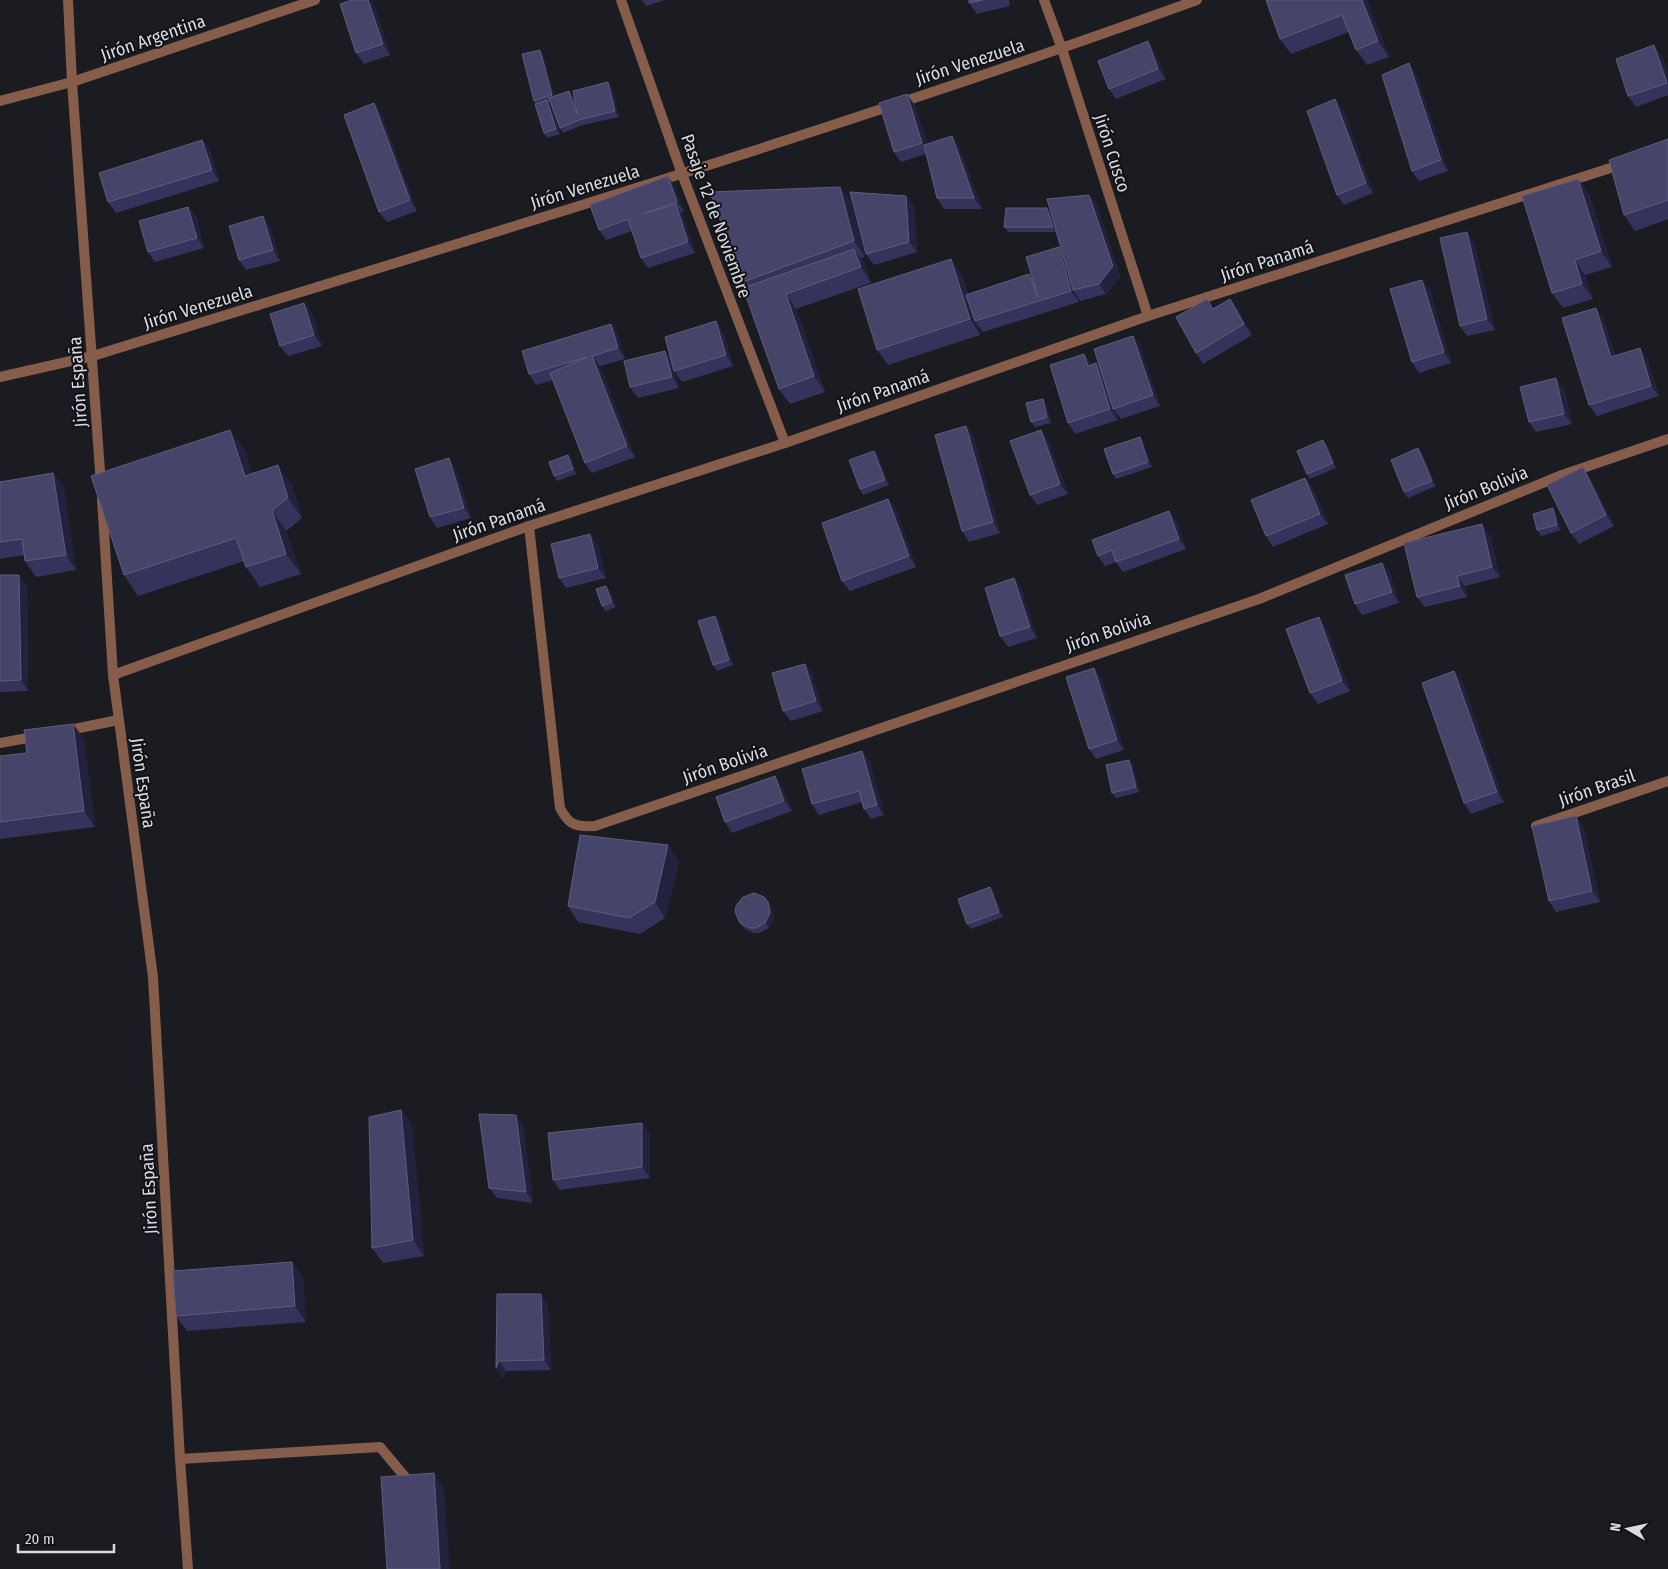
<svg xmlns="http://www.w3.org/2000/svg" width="1668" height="1569" font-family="'Fira Sans Condensed',sans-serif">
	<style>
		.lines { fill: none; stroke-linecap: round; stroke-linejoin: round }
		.minor { stroke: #865d4b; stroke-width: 10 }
		.wall { fill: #35335b }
		.shaded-wall { fill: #23223e }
		.building { fill: #464569; stroke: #5e5c7c }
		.labels { text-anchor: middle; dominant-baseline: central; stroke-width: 4; stroke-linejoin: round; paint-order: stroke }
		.street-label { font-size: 18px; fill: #dbdbdf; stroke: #121318 }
	</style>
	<rect width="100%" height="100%" fill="#1b1c21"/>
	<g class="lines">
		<g class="minor">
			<path d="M68 0 72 82 101 485"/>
			<path d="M621 0 682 174 785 443"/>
			<path d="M1044 0 1062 49 1148 316"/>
			<path d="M0 101 72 82 315 0"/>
			<path d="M0 377 93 356C462 242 833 132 1197 0"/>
			<path d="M102 499 113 675 153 977 180 1459 188 1569"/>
			<path d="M529 526 560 808C569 825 575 827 595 826L1259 599 1562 475 1668 439"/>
			<path d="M113 675 529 526 785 443 1148 316 1623 164"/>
			<path d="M65 731 118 720"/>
			<path d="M0 743 38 736"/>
			<path d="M1536 826 1668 781"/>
			<path d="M180 1459 380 1447 411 1484"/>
		</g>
	</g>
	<g class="wall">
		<path d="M642 0H665L646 6Z"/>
		<path d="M969 0H1009L1010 6 977 14 969 3Z"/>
		<path d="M1266 0H1367L1389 57 1367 65 1356 50 1349 32 1291 54 1280 39Z"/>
		<path d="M374 5 390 55 364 64 356 53Z"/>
		<path d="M1155 52 1166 79 1116 99 1109 89Z"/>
		<path d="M543 55 554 96 569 91 573 96 575 102 612 88 619 117 583 125 563 133 560 128 551 102 549 103 551 105 560 134 547 138 544 133 536 104 534 101Z"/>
		<path d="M1662 56 1668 74V95L1636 107 1628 96Z"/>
		<path d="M1416 74 1448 171 1419 181 1412 171Z"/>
		<path d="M374 103 381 114 417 211 387 222 379 212Z"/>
		<path d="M914 104 927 144 959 147 982 209H944L937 198 926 154 901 162 894 152Z"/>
		<path d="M1343 109 1373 193 1344 205 1337 195Z"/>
		<path d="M1668 139V219L1635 231 1624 215Z"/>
		<path d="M202 140 210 151 219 181 116 213 108 202Z"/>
		<path d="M675 187 684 212 682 213 695 253 648 268 641 258 632 231 606 240 599 230Z"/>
		<path d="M840 187 851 203 865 257 861 258 865 265 871 283 796 309 825 392 790 404 779 389 746 287 743 282Z"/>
		<path d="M1589 194 1612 267 1585 275 1593 299 1563 308 1552 293Z"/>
		<path d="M1089 195 1097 205 1120 277 1106 294 1080 301 1077 296 1079 302 983 332 977 324 980 335 888 365 877 350 961 274 968 294 1029 274 1033 279 1062 253 1057 232H1008L1004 227 1047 208 1050 214 1056 230Z"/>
		<path d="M906 196 914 207 917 252 874 265 866 254Z"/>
		<path d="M188 207 196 217 204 248 155 262 148 252Z"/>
		<path d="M270 227 280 261 246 270 239 260Z"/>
		<path d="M1467 232 1474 242 1495 330 1467 336 1460 326Z"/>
		<path d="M1430 290 1451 363 1419 373 1412 362Z"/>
		<path d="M1230 299 1237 309 1252 335 1203 364 1196 353 1214 308Z"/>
		<path d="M304 303 312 314 322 346 288 356 280 346Z"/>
		<path d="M1603 318 1615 355 1647 358 1659 396 1597 416 1589 405Z"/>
		<path d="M716 321 723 332 733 366 682 382 675 372 679 388 638 398 630 387 671 359Z"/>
		<path d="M611 324 618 335 625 359 600 366 635 457 592 473 585 463 553 380 536 385 529 374Z"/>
		<path d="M1133 336 1140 346 1160 406 1121 419 1115 411 1118 420 1075 434 1068 423 1084 354 1091 364 1101 369Z"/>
		<path d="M1564 389 1572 424 1536 432 1529 422Z"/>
		<path d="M1043 399 1046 404 1051 423 1035 427 1031 422Z"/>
		<path d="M966 426 973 436 1000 533 969 542 962 531Z"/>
		<path d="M230 430 245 450 252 474 292 485 302 518 286 531 301 574 260 587 246 567 244 561 138 596 124 575Z"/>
		<path d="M1041 430 1048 441 1068 494 1037 505 1030 495Z"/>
		<path d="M1143 442 1152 467 1116 479 1113 474Z"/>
		<path d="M1327 445 1336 468 1310 479 1307 474Z"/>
		<path d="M874 451 878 456 889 485 863 495 860 489Z"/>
		<path d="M1422 453 1436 486 1408 498 1404 492Z"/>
		<path d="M568 455 572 460 576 474 557 481 554 476Z"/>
		<path d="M449 458 456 469 471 518 437 528 430 517Z"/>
		<path d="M53 473 64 489 76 570 36 577 25 561 24 555 0 559V482Z"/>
		<path d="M1305 478 1313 489 1328 524 1273 547 1266 536Z"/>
		<path d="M1590 478 1614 526 1579 544 1571 533Z"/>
		<path d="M888 499 896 509 916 567 850 591 842 581Z"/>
		<path d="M1169 511 1177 522 1186 549 1123 572 1116 562 1105 566 1098 556Z"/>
		<path d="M1556 514 1561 530 1541 536 1537 530Z"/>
		<path d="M590 534 598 545 606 578 566 588 559 578Z"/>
		<path d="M1490 535 1500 577 1465 586 1467 597 1425 607 1417 597Z"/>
		<path d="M1382 563 1390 573 1399 603 1362 615 1355 604Z"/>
		<path d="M0 575 27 585 28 691 0 692Z"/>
		<path d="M1014 578 1021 588 1037 638 1008 647 1000 636Z"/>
		<path d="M610 591 616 607 606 611 602 606Z"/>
		<path d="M715 616 719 621 733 665 717 671 713 665Z"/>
		<path d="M1326 628 1350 691 1318 704 1310 693Z"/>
		<path d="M805 664 812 674 823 711 791 721 783 711Z"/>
		<path d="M1094 668 1101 678 1124 750 1096 759 1089 749Z"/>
		<path d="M1462 681 1504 802 1471 814 1464 803Z"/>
		<path d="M73 724 84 739 95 827 0 839V756L27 753Z"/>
		<path d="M862 751 870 762 884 815 871 819 864 809 862 802 819 815 812 804Z"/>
		<path d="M1129 760 1133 765 1139 792 1116 798 1112 793Z"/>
		<path d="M782 787 792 811 732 833 725 822Z"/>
		<path d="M1576 816 1583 826 1600 902 1556 912 1549 901Z"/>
		<path d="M679 860 665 918 640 934 578 922 568 906Z"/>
		<path d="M990 887 994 893 1003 917 971 929 967 924Z"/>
		<path d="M768 902 771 907 774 918 769 928 759 933H753L744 928 740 923Z"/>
		<path d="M401 1110 412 1125 424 1256 383 1263 372 1248Z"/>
		<path d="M523 1126 533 1203 497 1198 489 1188Z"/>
		<path d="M650 1134V1178L560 1190 553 1180Z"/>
		<path d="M292 1262 303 1278 306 1322 187 1331 176 1316Z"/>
		<path d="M497 1294 548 1304 551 1370 506 1371 503 1378 496 1368Z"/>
	</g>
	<g class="shaded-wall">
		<path d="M368 0H370L374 5 390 55 383 44Z"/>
		<path d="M1362 0H1367L1389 57 1378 41Z"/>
		<path d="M1148 41 1155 52 1166 79 1158 69Z"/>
		<path d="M1654 45 1662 56 1668 74V83Z"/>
		<path d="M540 50 543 55 556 101 552 95Z"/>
		<path d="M1409 63 1416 74 1448 171 1441 160Z"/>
		<path d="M608 82 612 88 619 117 615 111Z"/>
		<path d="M569 91 573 96 581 119 577 114Z"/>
		<path d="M907 94 914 104 930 153 922 143Z"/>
		<path d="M1335 99 1343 109 1373 193 1366 183Z"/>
		<path d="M547 100 551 105 560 134 556 129Z"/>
		<path d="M374 103 381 114 417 211 410 200Z"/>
		<path d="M952 136 959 147 982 209 974 198Z"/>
		<path d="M202 140 210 151 219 181 212 170Z"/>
		<path d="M668 176 675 187 684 212 677 202Z"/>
		<path d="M1578 179 1589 194 1612 267 1601 251Z"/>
		<path d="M840 187 851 203 865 257 854 241Z"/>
		<path d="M1089 195 1097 205 1120 277 1106 294 1099 284Z"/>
		<path d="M906 196 914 207 917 252 909 242Z"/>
		<path d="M676 204 683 215 695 253 688 242Z"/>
		<path d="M188 207 196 217 204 248 197 238Z"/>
		<path d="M1047 208 1050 214 1057 232 1053 227Z"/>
		<path d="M263 216 270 227 280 261 273 250Z"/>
		<path d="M1467 232 1474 242 1495 330 1487 319Z"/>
		<path d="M1059 247 1066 258 1073 290 1077 296 1079 302 1071 291Z"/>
		<path d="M854 249 865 265 871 283 861 267Z"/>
		<path d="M951 259 961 274 976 321H975L977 324 980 335 970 319Z"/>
		<path d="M1575 260 1585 275 1593 299 1582 284Z"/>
		<path d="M1422 280 1430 290 1451 363 1444 352Z"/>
		<path d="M786 294 796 309 825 392 814 376Z"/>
		<path d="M1230 299 1237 309 1252 335 1244 324Z"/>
		<path d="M304 303 312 314 322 346 314 335Z"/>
		<path d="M1596 308 1603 318 1618 367 1611 357Z"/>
		<path d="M716 321 723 332 733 366 726 355Z"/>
		<path d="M611 324 618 335 625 359 618 348Z"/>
		<path d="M1133 336 1140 346 1160 406 1153 395Z"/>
		<path d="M1640 348 1647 358 1659 396 1651 386Z"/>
		<path d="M665 351 673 361 679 388 672 377Z"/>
		<path d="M1084 354 1091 365 1088 366Z"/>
		<path d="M592 356 600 366 635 457 627 446Z"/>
		<path d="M1096 363 1103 373 1113 409 1115 411 1118 420 1110 409Z"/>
		<path d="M1556 378 1564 389 1572 424 1564 414Z"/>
		<path d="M1043 399 1046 404 1051 423 1047 417Z"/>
		<path d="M966 426 973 436 1000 533 993 522Z"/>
		<path d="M230 430 245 450 259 496 245 476Z"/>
		<path d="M1041 430 1048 441 1068 494 1060 484Z"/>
		<path d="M1140 437 1143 442 1152 467 1148 462Z"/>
		<path d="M1323 440 1327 445 1336 468 1333 463Z"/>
		<path d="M1418 448 1422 453 1436 486 1432 481Z"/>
		<path d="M874 451 878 456 889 485 885 480Z"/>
		<path d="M568 455 572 460 576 474 573 469Z"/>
		<path d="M449 458 456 469 471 518 464 508Z"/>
		<path d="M278 465 292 485 302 518 288 498Z"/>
		<path d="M1583 467 1590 478 1614 526 1606 515Z"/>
		<path d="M53 473 64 489 76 570 66 555Z"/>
		<path d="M1305 478 1313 489 1328 524 1320 514Z"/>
		<path d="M888 499 896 509 916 567 909 556Z"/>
		<path d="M1553 508 1556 514 1561 530 1557 525Z"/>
		<path d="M272 510 286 531 301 574 286 554Z"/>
		<path d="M1169 511 1177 522 1186 549 1179 539Z"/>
		<path d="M1482 524 1490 535 1500 577 1492 567Z"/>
		<path d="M590 534 598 545 606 578 598 568Z"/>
		<path d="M1382 563 1390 573 1399 603 1392 592Z"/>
		<path d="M19 575 27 585 28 691 21 680Z"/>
		<path d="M1457 576 1465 586 1467 597 1460 586Z"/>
		<path d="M1014 578 1021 588 1037 638 1030 627Z"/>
		<path d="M606 586 610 591 616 607 612 602Z"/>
		<path d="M715 616 719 621 733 665 729 660Z"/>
		<path d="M1319 617 1326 628 1350 691 1342 681Z"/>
		<path d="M805 664 812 674 823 711 816 701Z"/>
		<path d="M1094 668 1101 678 1124 750 1117 740Z"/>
		<path d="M1454 671 1462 681 1504 802 1497 792Z"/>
		<path d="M73 724 84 739 95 827 84 811Z"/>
		<path d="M862 751 870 762 884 815 877 805Z"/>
		<path d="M1129 760 1133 765 1139 792 1136 787Z"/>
		<path d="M775 776 782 787 792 811 784 801Z"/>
		<path d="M1576 816 1583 826 1600 902 1592 891Z"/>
		<path d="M668 845 679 860 665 918 655 902Z"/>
		<path d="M990 887 994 893 1003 917 999 912Z"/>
		<path d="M768 902 771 907 774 918 769 928 765 923Z"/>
		<path d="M401 1110 412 1125 424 1256 413 1240Z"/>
		<path d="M516 1115 523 1126 533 1203 526 1192Z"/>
		<path d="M642 1123 650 1134V1178L642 1167Z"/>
		<path d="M292 1262 303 1278 306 1322 295 1306Z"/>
		<path d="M541 1294 548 1304 551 1370 544 1360Z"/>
		<path d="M499 1361 506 1371 503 1378 496 1368Z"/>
		<path d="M434 1473 444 1488 450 1569H440Z"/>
	</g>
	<g class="building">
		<path d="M352 0H368L383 44 356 53 340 4Z"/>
		<path d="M969 0H983L969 3Z"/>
		<path d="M1266 0H1362L1378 41 1356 50 1342 15 1280 39Z"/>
		<path d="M1148 41 1158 69 1109 89 1098 61Z"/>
		<path d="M1654 45 1667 83 1628 96 1616 59Z"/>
		<path d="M540 50 552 95 534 101 522 54Z"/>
		<path d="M1409 63 1441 160 1412 171 1382 75Z"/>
		<path d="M608 82 615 111 579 120 560 128 549 98 569 91 577 114 573 91Z"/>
		<path d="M907 94 922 143 894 152 879 103Z"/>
		<path d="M1335 99 1366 183 1337 195 1307 111Z"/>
		<path d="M547 100 556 129 544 133 535 104Z"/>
		<path d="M374 103 410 200 379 212 344 115Z"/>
		<path d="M952 136 974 198H937L924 145Z"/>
		<path d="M1668 139V200L1624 215 1609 160Z"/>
		<path d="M202 140 212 170 108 202 99 173Z"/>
		<path d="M668 176 677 202 643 214 676 204 688 242 641 258 628 219 599 230 590 205Z"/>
		<path d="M1578 179 1601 251 1575 260 1582 284 1552 293 1522 196Z"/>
		<path d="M840 187 854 241 743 282 710 192Z"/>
		<path d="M850 192 906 196 909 242 866 254Z"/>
		<path d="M1089 195 1113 266 1099 284 1073 290 1047 199Z"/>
		<path d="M188 207 197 238 148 252 139 221Z"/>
		<path d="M1006 208H1047L1053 227H1004Z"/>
		<path d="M263 216 273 250 239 260 229 226Z"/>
		<path d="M1467 232 1487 319 1460 326 1440 238Z"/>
		<path d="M1059 247 1071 291 975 321 966 295 1029 274 1038 297 1026 257Z"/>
		<path d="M854 249 861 267 786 294 814 376 779 389 743 288Z"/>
		<path d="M951 259 970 319 877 350 858 289Z"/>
		<path d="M1422 280 1444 352 1412 362 1390 289Z"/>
		<path d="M1207 299 1213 309 1230 299 1244 324 1196 353 1176 317Z"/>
		<path d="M304 303 314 335 280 346 270 314Z"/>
		<path d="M1596 308 1611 357 1640 348 1651 386 1589 405 1562 318Z"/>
		<path d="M716 321 726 355 674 371 665 337Z"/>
		<path d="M611 324 618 348 592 356 627 446 585 463 550 373 587 357 529 374 522 351Z"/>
		<path d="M1133 336 1153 395 1113 409 1094 349Z"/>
		<path d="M665 351 672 377 630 387 624 361Z"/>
		<path d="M1084 354 1088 366 1096 363 1110 409 1068 423 1050 365Z"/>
		<path d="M1556 378 1564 414 1529 422 1520 387Z"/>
		<path d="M1043 399 1047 417 1031 422 1026 403Z"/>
		<path d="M966 426 993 522 962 531 935 435Z"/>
		<path d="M230 430 245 476 278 465 288 498 272 510 286 554 246 567 236 538 124 575 91 476Z"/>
		<path d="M1041 430 1060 484 1030 495 1010 441Z"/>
		<path d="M1140 437 1148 462 1113 474 1104 449Z"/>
		<path d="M1323 440 1333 463 1307 474 1297 451Z"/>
		<path d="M1418 448 1432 481 1404 492 1391 460Z"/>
		<path d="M874 451 885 480 860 489 849 460Z"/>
		<path d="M568 455 573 469 554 476 549 462Z"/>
		<path d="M449 458 464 508 430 517 415 469Z"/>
		<path d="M1583 467 1606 515 1571 533 1547 485Z"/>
		<path d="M53 473 66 555 25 561 22 539 0 542V482Z"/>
		<path d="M1305 478 1320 514 1266 536 1251 500Z"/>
		<path d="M888 499 909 556 842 581 822 523Z"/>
		<path d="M1553 508 1557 525 1537 530 1533 514Z"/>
		<path d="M1169 511 1179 539 1116 562 1112 550 1098 556 1092 540Z"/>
		<path d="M1482 524 1492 567 1457 576 1460 586 1417 597 1404 543Z"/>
		<path d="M590 534 598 568 559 578 551 544Z"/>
		<path d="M1382 563 1392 592 1355 604 1345 575Z"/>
		<path d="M0 575H19L21 680 0 681Z"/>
		<path d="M1014 578 1030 627 1000 636 985 588Z"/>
		<path d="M606 586 612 602 602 606 596 589Z"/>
		<path d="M715 616 729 660 713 665 698 621Z"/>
		<path d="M1319 617 1342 681 1310 693 1286 629Z"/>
		<path d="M805 664 816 701 783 711 772 673Z"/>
		<path d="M1094 668 1117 740 1089 749 1066 677Z"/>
		<path d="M1454 671 1497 792 1464 803 1422 683Z"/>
		<path d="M73 724 84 811 0 822V756L27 753 24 730Z"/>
		<path d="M862 751 877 805 864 809 859 791 812 804 802 769Z"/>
		<path d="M1129 760 1136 787 1112 793 1106 765Z"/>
		<path d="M775 776 784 801 725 822 716 797Z"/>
		<path d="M1576 816 1592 891 1549 901 1532 826Z"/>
		<path d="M580 835 668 845 655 902 629 918 568 906Z"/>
		<path d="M990 887 999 912 967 924 958 899Z"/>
		<path d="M754 893 764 897 768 902 770 913 765 923 756 928H750L740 923 735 912 736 906 743 897Z"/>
		<path d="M401 1110 413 1240 372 1248 369 1117Z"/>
		<path d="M479 1114 516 1115 526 1192 489 1188Z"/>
		<path d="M642 1123V1167L553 1180 548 1133Z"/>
		<path d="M292 1262 295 1306 176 1316 173 1271Z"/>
		<path d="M497 1294H541L544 1360 499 1361 496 1368Z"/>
		<path d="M434 1473 440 1569H387L381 1477Z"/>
	</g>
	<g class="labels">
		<g class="street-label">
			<text transform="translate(153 38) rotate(-19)">Jirón Argentina</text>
			<text transform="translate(970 62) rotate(-18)">Jirón Venezuela</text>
			<text transform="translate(1112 153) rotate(72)">Jirón Cusco</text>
			<text transform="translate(585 187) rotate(-17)">Jirón Venezuela</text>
			<text transform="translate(716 216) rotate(70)">Pasaje 12 de Noviembre</text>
			<text transform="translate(1267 261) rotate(-18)">Jirón Panamá</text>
			<text transform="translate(198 307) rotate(-17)">Jirón Venezuela</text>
			<text transform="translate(78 382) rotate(-94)">Jirón España</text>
			<text transform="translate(883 391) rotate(-19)">Jirón Panamá</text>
			<text transform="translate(1486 488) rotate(-22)">Jirón Bolivia</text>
			<text transform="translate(499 520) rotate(-19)">Jirón Panamá</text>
			<text transform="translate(1108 632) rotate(-19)">Jirón Bolivia</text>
			<text transform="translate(725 764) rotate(-19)">Jirón Bolivia</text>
			<text transform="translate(143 783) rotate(82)">Jirón España</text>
			<text transform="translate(1597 788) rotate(-19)">Jirón Brasil</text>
			<text transform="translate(149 1189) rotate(-93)">Jirón España</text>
		</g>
	</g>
	<g transform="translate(1628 1529) rotate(279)" stroke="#121318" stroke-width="4" paint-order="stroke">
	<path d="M0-4L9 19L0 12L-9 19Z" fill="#dbdbdf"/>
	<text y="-8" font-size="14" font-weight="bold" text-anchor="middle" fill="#dbdbdf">N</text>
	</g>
	<path d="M18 1544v8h96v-8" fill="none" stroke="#dbdbdf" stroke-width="2.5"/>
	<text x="25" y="1544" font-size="15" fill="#dbdbdf" stroke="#121318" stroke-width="4" paint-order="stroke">20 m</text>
</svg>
